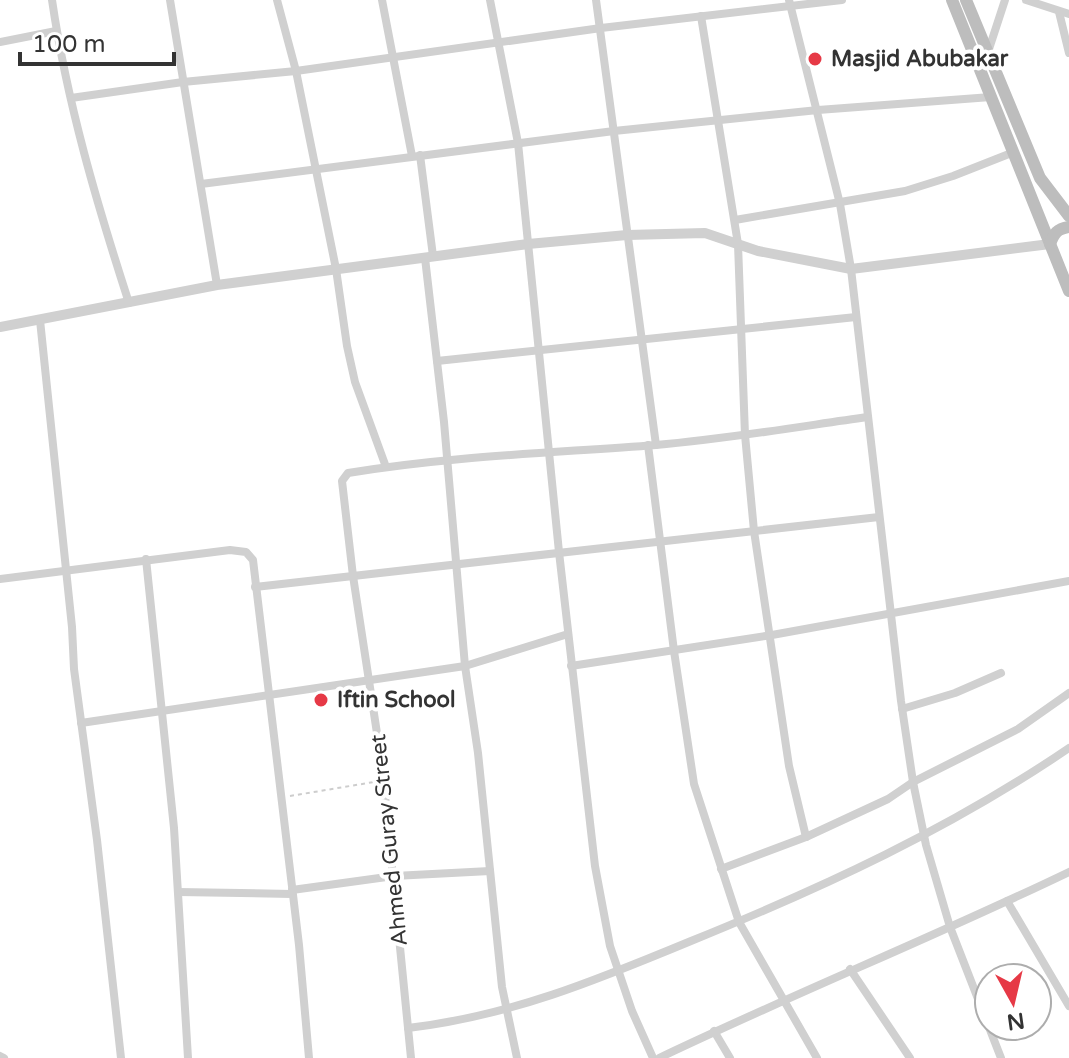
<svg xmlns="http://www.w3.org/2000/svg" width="1069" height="1058" font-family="'Varela Round',sans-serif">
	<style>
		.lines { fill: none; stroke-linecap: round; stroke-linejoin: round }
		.path { stroke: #cdcdcd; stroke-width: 2; stroke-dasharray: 4 4; stroke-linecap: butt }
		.minor { stroke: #d0d0d0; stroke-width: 8 }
		.tertiary { stroke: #d0d0d0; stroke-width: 10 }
		.secondary { stroke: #bdbdbd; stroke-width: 12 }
		.poi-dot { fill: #e63946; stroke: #fff; stroke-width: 3 }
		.labels { text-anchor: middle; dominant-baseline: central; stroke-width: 8; stroke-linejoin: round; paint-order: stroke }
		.poi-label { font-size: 22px; font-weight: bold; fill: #333; stroke: #fff; text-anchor: start }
		.street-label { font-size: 22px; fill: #333; stroke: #fff }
	</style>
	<rect width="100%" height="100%" fill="#fff"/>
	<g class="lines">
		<path class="path" d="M290 796 374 782"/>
		<g class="minor">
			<path d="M52 0C67 103 97 204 129 303"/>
			<path d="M170 0 217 285"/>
			<path d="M277 0 296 71 336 269 347 346 355 382 386 467"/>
			<path d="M382 0 412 156"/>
			<path d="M490 0 518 143 559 552 595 866 610 946 632 1011 653 1058"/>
			<path d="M596 0 656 445"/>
			<path d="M789 0 840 204 851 269 901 701 913 782 926 845 950 927 1001 1058"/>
			<path d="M1026 0 1069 14"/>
			<path d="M1059 12 1069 53"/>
			<path d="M701 16 738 244 745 435 754 531 789 766 806 837"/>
			<path d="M0 42 56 31"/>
			<path d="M988 52 1005 0"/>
			<path d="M71 98 183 82 296 71 601 28 842 0"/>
			<path d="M420 155 433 256"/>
			<path d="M201 184 614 131 818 110 991 97"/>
			<path d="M735 220 905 191 953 176 1014 152"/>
			<path d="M425 258 444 422 465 666 478 753 502 987 517 1058"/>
			<path d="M40 320 72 627 74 669 97 840 121 1058"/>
			<path d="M437 361 856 317"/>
			<path d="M648 445 674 651 694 784 739 922 817 1058"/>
			<path d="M146 559 174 828 188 1058"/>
			<path d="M0 579 230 550 246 552 253 560 299 945 309 1058"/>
			<path d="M255 587 879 517"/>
			<path d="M571 666 772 635 1069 581"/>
			<path d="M902 709 955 693 1001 673"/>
			<path d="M81 723 465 666 568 634"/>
			<path d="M721 869 806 837 888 799 913 782 1018 729 1069 693"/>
			<path d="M292 890 394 876 490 871"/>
			<path d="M178 892 292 894"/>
			<path d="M1007 901 1069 1006"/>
			<path d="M850 969 910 1058"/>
			<path d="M408 1028C510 1016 597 980 691 941 824 887 950 829 1069 748"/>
			<path d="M714 1031 730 1058"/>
			<path d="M0 1056 4 1058"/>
			<path d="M411 1058 382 766 353 576 342 481 348 473C450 456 553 453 656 445 727 439 797 427 867 417"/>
			<path d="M659 1058C795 993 934 937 1069 872"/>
		</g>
		<path class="tertiary" d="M0 327 217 285 528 244 627 235 705 233 758 251 851 269 1050 244"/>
		<g class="secondary">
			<path d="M952 0 1069 291"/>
			<path d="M966 0 1040 178 1069 216"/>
			<path d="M1050 244C1054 233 1057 229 1069 227"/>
		</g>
	</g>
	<g class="poi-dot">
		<circle cx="815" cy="59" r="8"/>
		<circle cx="321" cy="700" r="8"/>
	</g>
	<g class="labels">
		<g class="poi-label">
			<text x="831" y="59">Masjid Abubakar</text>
			<text x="337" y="700">Iftin School</text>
		</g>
		<g class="street-label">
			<text transform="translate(389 840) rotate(-96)">Ahmed Guray Street</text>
		</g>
	</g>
	<g transform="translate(1013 1002) rotate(172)"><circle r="38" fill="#ffffff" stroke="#adadad" stroke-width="2"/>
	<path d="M0-6L14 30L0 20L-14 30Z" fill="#e63946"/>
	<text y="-12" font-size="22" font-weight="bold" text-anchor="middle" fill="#333333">N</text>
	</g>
	<path d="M20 52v12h154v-12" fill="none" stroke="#333333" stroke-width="4"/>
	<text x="32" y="52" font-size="24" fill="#333333" stroke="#ffffff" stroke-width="6" paint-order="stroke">100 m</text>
</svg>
